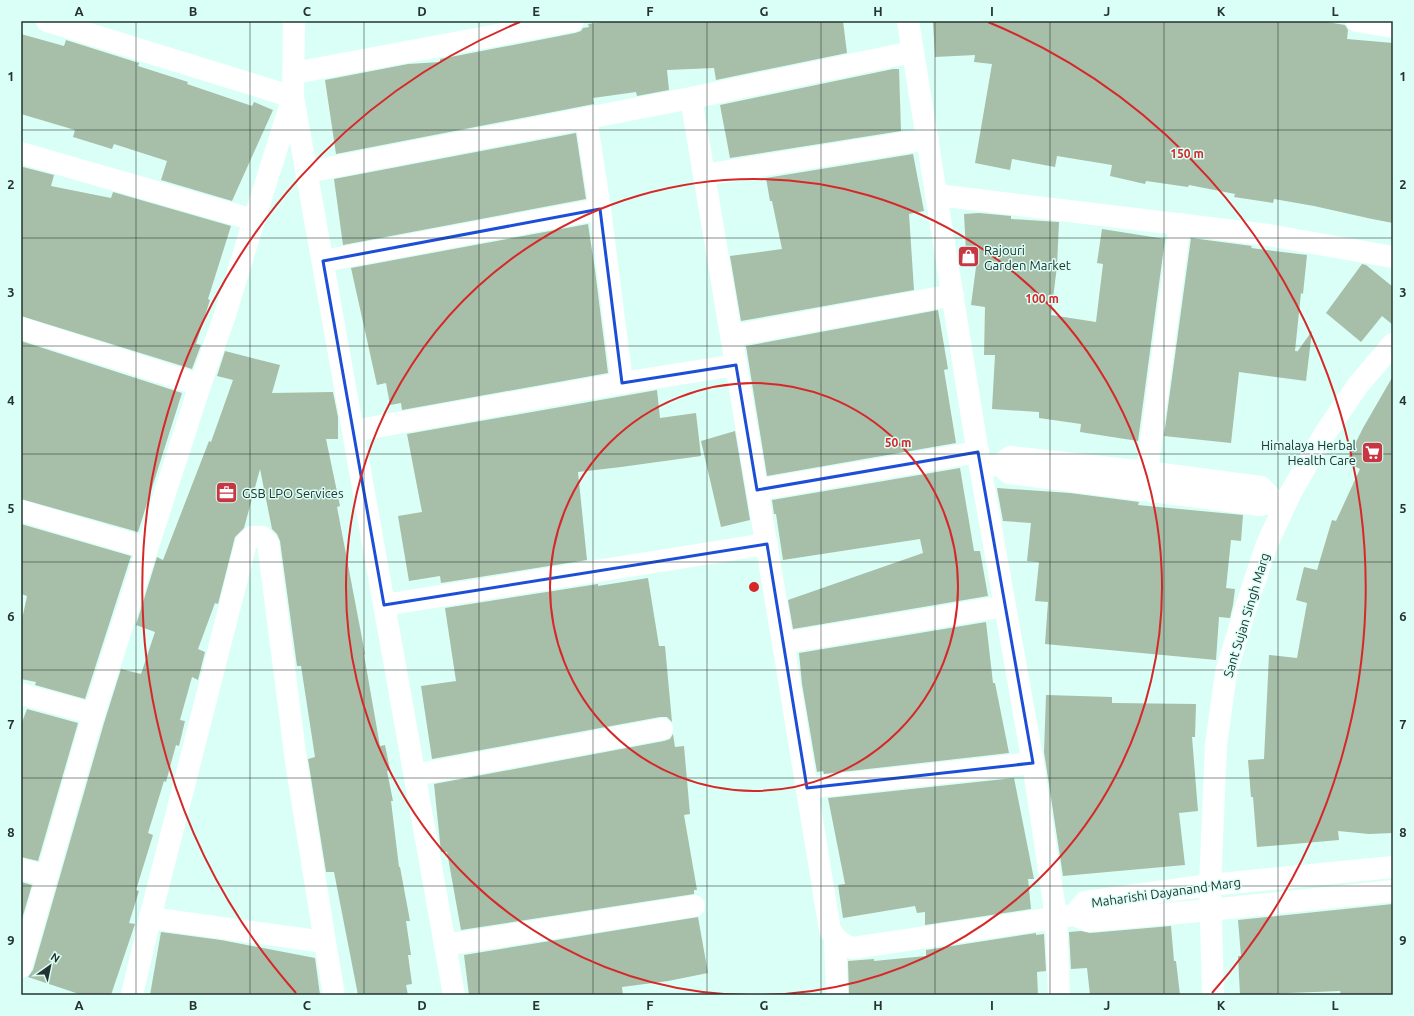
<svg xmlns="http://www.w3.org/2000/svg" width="1414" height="1016" font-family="Ubuntu,sans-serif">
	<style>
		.building { fill: #a7bea9 }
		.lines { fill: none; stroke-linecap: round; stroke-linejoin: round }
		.minor { stroke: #fff; stroke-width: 22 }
		.marked { fill: none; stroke: #1d4ed8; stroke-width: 3; stroke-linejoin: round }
		.grid { fill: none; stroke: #253330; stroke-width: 1; stroke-opacity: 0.55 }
		.ring { fill: none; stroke: #d62828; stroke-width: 2 }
		.labels { text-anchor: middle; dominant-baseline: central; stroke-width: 3; stroke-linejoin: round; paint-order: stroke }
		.poi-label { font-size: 13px; fill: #253330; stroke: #dafff6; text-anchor: start }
		.street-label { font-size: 13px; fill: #253330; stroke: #dafff6 }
		.centre { fill: #d62828; stroke: #dafff6; stroke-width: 2 }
		.ring-label { font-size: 12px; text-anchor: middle; font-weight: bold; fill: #d62828; stroke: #dafff6; stroke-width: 3; stroke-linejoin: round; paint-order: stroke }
		.neatline { fill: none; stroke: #253330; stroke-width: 1.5 }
		.grid-label { font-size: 13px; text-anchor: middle; font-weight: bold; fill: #253330 }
	</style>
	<rect width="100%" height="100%" fill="#dafff6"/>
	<g class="building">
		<path d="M610 21H843L847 53 716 80 714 68 667 70 669 90 637 96 636 92 593 98 594 104 336 154 325 80 408 64 440 62V59L575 33 581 31 583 28 589 27 588 24Z"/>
		<path d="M953 21H1321L1345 25 1348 30 1347 39 1393 43V223L1372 219 1314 206 1274 199 1273 203 1234 197 1235 194 1189 185 1188 187 1146 181 1145 184 1110 176 1112 165 1057 156 1055 167 1012 159 1010 170 975 163 992 64 974 62 975 55 935 57 933 22Z"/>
		<path d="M21 34 64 46 66 40 139 63 138 66 188 82 187 84 252 106 254 102 273 110 232 201 161 180 167 161 114 144 112 149 73 137 75 130 21 114Z"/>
		<path d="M893 69H899L901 131 730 158 720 105Z"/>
		<path d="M576 133 586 199 343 245 334 179Z"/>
		<path d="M913 154 924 211 909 214 914 290 741 321 730 256 782 249 772 201H770L766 178Z"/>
		<path d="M23 167 54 175 51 186 111 198 113 192 231 226 208 299 210 300 196 344 201 345 192 369 21 316V173Z"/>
		<path d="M979 213 1011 216V219L1059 222 1057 266 1051 315 1096 322 1103 264 1097 263 1102 229 1165 239 1138 441 1080 432 1081 424 1039 418V412L992 409 995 355H984L985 307 971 305 978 252 966 253 964 214Z"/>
		<path d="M588 224 595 270 608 373 402 410 401 403 390 405 386 383 377 385 351 268Z"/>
		<path d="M1191 238 1252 246 1251 248 1307 255 1303 294 1301 293 1295 351H1297V352L1312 331 1306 381 1239 372 1231 443 1164 436Z"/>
		<path d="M1362 264 1366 265 1393 287V325L1382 316 1361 342 1326 313Z"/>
		<path d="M938 310 948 369 944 370 956 443 767 476 746 346Z"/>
		<path d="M21 341 182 393 138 532 21 499Z"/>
		<path d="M225 351 280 365 272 393 333 392 338 417V439H326L340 506 337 507 365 654 364 655 380 746 385 745 390 770 387 771 393 801H391L399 867H400L410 921H406L411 955H408L412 984 406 985 408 995H358L334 872H326L308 759 315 757 301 666H297L280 541 277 534 272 529 260 469 244 528 235 537 218 604 215 603 198 649 205 652 198 680 192 677 180 720 185 721 179 746 176 745 166 782 164 781 148 833 153 835 136 890 139 891 129 923 135 924 111 995H82L28 977 33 970 104 723 121 669 141 674 155 632 136 625 157 557 163 560 209 441 211 442 233 380 217 376Z"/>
		<path d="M1393 376V833L1369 834 1338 831 1339 840 1257 847 1253 797H1251L1248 760 1264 759 1269 655 1297 658 1307 603 1296 600 1304 567 1317 570 1332 520 1336 521 1360 469 1346 462 1363 428Z"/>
		<path d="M657 390 660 418 696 413 701 456 621 467 578 472 587 560 441 583 440 576 409 581 398 516 422 512 407 434Z"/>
		<path d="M735 431 750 520 721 527 701 441Z"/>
		<path d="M960 468 974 551H980L988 596 793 629 788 600 923 553 920 539 783 560 776 514H774L772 500Z"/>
		<path d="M997 488 1070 493 1139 502 1138 505 1243 515 1241 541 1231 540 1226 588 1235 589 1233 605 1230 618 1219 617 1216 660 1045 644 1048 602 1035 601 1039 562 1027 561 1031 523 1003 521Z"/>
		<path d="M21 524 131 556 85 699 35 685 36 682 21 679V624L27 596 21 594Z"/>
		<path d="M648 578 659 646H665L672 722 667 717H660L432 759 421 686 456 681 445 608 598 584V586Z"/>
		<path d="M986 622 993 683H995L1009 753 824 774 823 771 817 772 802 684 799 653Z"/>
		<path d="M1046 695 1112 697V703L1196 704 1195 737H1192L1198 811 1179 813 1185 865 1063 876 1044 752Z"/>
		<path d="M27 709 78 723 38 861 21 857V725Z"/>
		<path d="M673 734 675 747 684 746 690 814 684 815 697 890H694V894L461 930 447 852H441L434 784 664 741 670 739Z"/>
		<path d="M1014 778 1034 879H1028L1031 909 925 925V912L917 913 915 906 843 918 838 885 845 884 828 798Z"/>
		<path d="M21 882 32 885 21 922Z"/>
		<path d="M1393 904V995H1341L1340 991 1240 995 1238 956H1241L1238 920Z"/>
		<path d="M698 917 708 973 668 981 622 987 623 995H469L464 955Z"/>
		<path d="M1171 926 1174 961H1176L1180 995H1090L1087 968 1071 969 1069 932 1081 931 1090 933Z"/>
		<path d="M161 932 221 940 315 958 320 995H150Z"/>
		<path d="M1036 933V935L1044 934 1046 971 1037 972 1038 995H849L848 961 874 959V961L926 956V950Z"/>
	</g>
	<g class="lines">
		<g class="minor">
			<path d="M47 21 293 97 454 995"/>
			<path d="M908 21 980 466 1033 763 1056 917 1059 995"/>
			<path d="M1357 21 1393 27"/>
			<path d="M294 73 573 21"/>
			<path d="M691 98 912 52"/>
			<path d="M586 118 600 209 622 383"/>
			<path d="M21 153 254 220"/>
			<path d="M307 172 691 98 783 643 830 930C837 941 841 944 853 948L1074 915 1089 921 1210 910 1393 891"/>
			<path d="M704 175 928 139"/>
			<path d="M937 195 1268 235 1393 257"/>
			<path d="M323 261 600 209"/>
			<path d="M21 328 200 385"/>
			<path d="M731 336 953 295"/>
			<path d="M353 431 622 383 736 365"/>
			<path d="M1000 465 1009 473 1260 505 1275 501 1285 503"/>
			<path d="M980 466 1000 465 1010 457 1147 472 1261 487 1275 501"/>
			<path d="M1145 486 1180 224"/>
			<path d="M757 490 978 452"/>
			<path d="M21 511 147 548"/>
			<path d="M384 605 767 544"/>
			<path d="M783 643 1005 606"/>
			<path d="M21 694 94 714"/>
			<path d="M415 775 662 729"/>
			<path d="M807 788 1033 763"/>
			<path d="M21 869 47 876"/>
			<path d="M1074 915 1085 902 1210 885 1393 867"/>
			<path d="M150 918 246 543 252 537H262L268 543 297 768 325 942"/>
			<path d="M835 939 837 995"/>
			<path d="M445 945 694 906"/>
			<path d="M21 967 92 719 200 385 224 318 254 220 293 97 294 21"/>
			<path d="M132 995 150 918 325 942 334 995"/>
			<path d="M1213 995 1210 885 1216 745 1226 673 1245 610 1267 544 1291 492 1324 435 1358 385 1393 344"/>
		</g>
	</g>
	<path class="marked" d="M600 209 622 383 736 365 757 490 978 452 1033 763 807 788 767 544 384 605 323 261Z"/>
	<path class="grid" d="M136 21V995M250 21V995M364 21V995M479 21V995M593 21V995M707 21V995M821 21V995M935 21V995M1050 21V995M1164 21V995M1278 21V995M21 130H1393M21 238H1393M21 346H1393M21 454H1393M21 562H1393M21 670H1393M21 778H1393M21 886H1393"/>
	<g class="ring">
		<circle cx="754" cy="587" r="204"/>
		<path d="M750 995A408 408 0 1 1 758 995"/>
		<path d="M296 993A612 612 0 0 1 520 22M988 22A612 612 0 0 1 1212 993"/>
	</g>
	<defs>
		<symbol id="shop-square" viewBox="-11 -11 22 22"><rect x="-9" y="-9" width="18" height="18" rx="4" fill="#c73742" stroke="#dafff6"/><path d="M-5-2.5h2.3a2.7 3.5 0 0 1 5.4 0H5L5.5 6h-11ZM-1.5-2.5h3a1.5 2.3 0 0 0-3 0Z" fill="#fff"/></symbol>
		<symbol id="supermarket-square" viewBox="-11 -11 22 22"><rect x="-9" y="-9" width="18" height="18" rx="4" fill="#c73742" stroke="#dafff6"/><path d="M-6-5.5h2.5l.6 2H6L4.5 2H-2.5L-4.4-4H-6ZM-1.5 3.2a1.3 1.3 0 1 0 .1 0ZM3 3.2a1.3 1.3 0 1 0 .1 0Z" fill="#fff"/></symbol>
		<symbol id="office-square" viewBox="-11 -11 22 22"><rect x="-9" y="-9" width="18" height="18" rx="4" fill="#c73742" stroke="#dafff6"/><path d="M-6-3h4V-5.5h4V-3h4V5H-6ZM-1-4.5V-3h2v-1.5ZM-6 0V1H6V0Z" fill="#fff"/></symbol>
	</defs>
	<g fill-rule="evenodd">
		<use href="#shop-square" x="956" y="244" width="25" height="25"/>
		<use href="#supermarket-square" x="1360" y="440" width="25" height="25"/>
		<use href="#office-square" x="214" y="480" width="25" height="25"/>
	</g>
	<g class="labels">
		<g class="poi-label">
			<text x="984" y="250">Rajouri<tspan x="984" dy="15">Garden Market</tspan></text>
			<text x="1356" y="445" text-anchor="end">Himalaya Herbal<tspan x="1356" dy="15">Health Care</tspan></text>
			<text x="242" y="493">GSB LPO Services</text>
		</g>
		<g class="street-label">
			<text transform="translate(1246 615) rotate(-73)">Sant Sujan Singh Marg</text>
			<text transform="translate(1166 892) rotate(-8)">Maharishi Dayanand Marg</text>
		</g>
	</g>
	<circle cx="754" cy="587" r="6" class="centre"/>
	<g class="ring-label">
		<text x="1187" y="158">150 m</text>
		<text x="1042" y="303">100 m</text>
		<text x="898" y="447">50 m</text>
	</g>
	<rect width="1414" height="1016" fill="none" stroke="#dafff6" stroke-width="44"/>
	<g transform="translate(50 966) rotate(33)" stroke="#dafff6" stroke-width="3" paint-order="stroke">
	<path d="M0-3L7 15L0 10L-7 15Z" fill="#253330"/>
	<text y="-6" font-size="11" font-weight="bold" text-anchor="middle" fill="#253330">N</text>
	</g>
	<rect x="22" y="22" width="1370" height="972" class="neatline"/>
	<g class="grid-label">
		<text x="79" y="16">A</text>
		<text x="193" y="16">B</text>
		<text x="307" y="16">C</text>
		<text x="422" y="16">D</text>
		<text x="536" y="16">E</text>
		<text x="650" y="16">F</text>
		<text x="764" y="16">G</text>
		<text x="878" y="16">H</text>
		<text x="992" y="16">I</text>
		<text x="1107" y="16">J</text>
		<text x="1221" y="16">K</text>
		<text x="1335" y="16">L</text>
		<text x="11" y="81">1</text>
		<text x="1403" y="81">1</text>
		<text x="11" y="189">2</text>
		<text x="1403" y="189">2</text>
		<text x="11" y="297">3</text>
		<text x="1403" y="297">3</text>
		<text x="11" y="405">4</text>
		<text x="1403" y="405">4</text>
		<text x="11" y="513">5</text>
		<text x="1403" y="513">5</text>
		<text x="11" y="621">6</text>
		<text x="1403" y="621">6</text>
		<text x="11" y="729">7</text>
		<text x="1403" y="729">7</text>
		<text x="11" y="837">8</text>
		<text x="1403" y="837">8</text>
		<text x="11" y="945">9</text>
		<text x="1403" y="945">9</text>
		<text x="79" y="1010">A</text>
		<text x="193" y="1010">B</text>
		<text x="307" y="1010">C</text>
		<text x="422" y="1010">D</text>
		<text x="536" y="1010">E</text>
		<text x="650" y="1010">F</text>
		<text x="764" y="1010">G</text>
		<text x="878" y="1010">H</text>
		<text x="992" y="1010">I</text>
		<text x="1107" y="1010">J</text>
		<text x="1221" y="1010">K</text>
		<text x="1335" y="1010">L</text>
	</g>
</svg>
